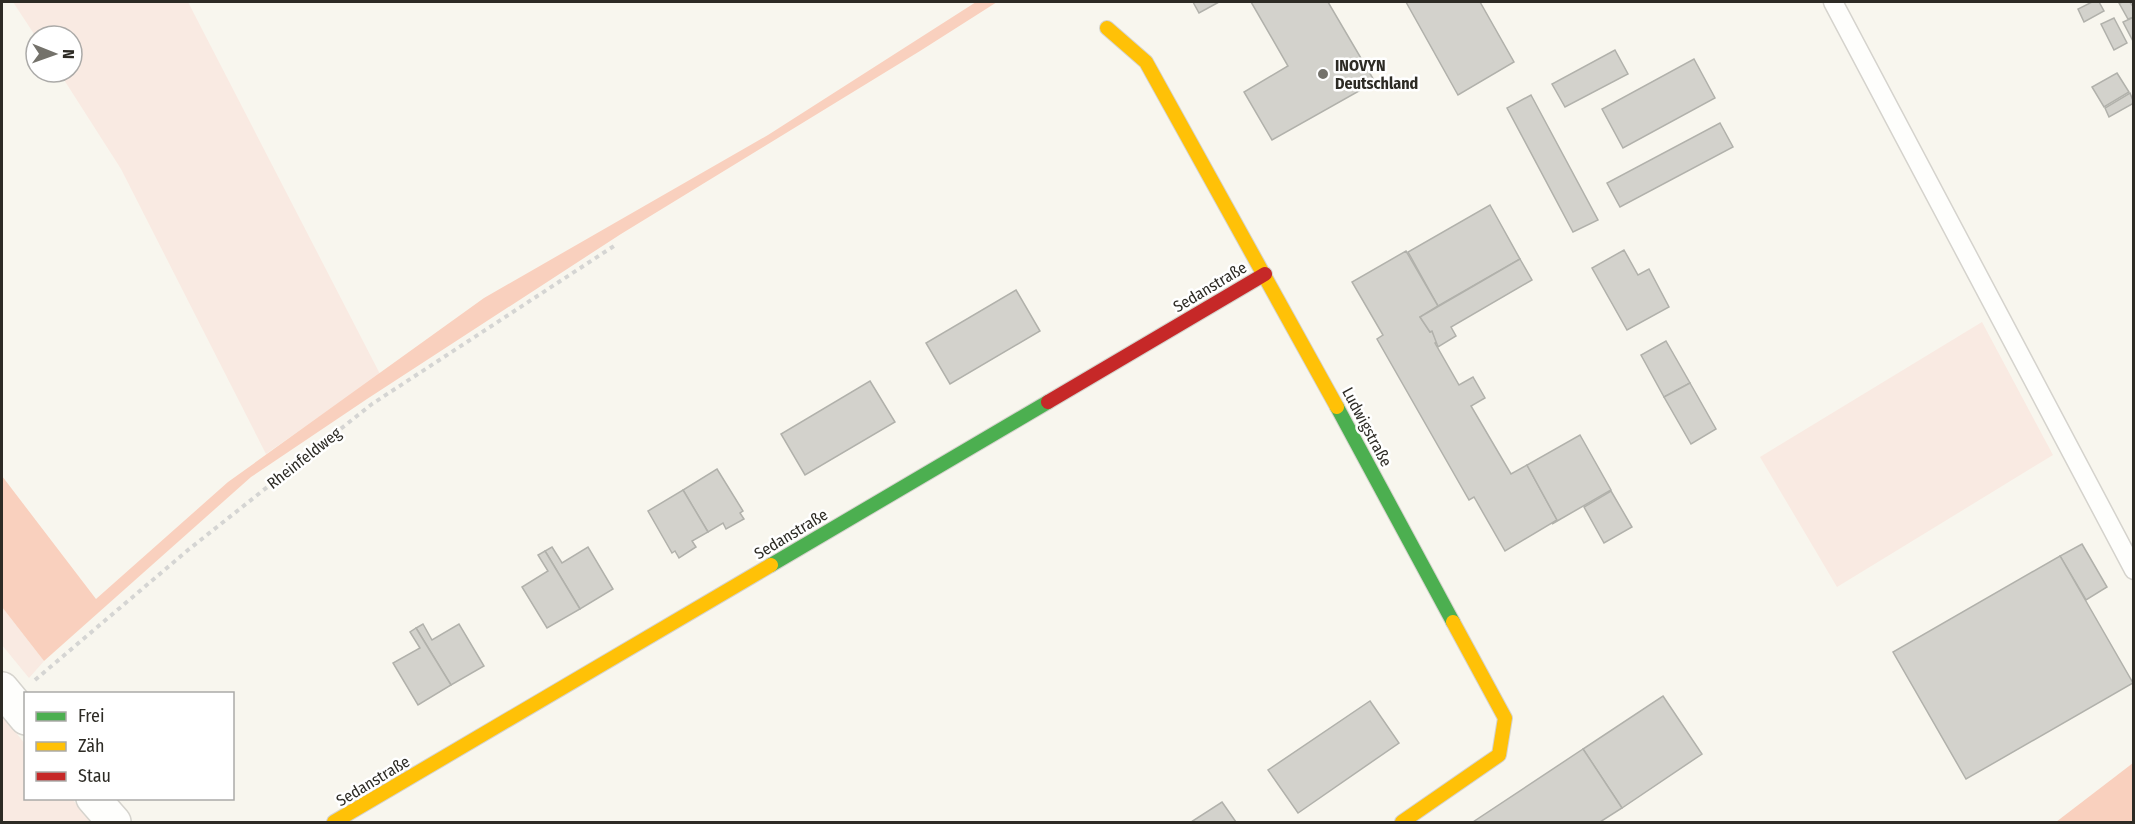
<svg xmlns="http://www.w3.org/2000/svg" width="2135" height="824" font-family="'Fira Sans Condensed',sans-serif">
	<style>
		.green { fill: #f9eae2 }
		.forest { fill: #f9d0be }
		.building { fill: #d3d2cc; stroke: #b1b1ab; stroke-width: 1.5 }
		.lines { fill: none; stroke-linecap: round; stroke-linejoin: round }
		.lane-casing { stroke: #d5d3cd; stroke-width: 21 }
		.street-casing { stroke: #d5d3cd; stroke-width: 36 }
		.fast-casing { stroke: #d5d3cd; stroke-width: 16 }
		.slow-casing { stroke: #d5d3cd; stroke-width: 16 }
		.jam-casing { stroke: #d5d3cd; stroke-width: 16 }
		.path { stroke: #d5d5d3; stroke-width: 4; stroke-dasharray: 4.5 4.5; stroke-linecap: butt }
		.lane { stroke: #fefefc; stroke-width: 18 }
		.street { stroke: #fefefc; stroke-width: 33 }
		.fast { stroke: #4caf50; stroke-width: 14 }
		.slow { stroke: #ffc107; stroke-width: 14 }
		.jam { stroke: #c62828; stroke-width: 14 }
		.poi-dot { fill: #74726b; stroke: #fff; stroke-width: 2 }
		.labels { text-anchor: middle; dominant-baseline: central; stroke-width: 5; stroke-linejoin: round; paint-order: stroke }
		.poi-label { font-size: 16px; font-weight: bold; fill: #2d2b25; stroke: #fff; text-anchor: start }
		.street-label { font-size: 16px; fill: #2d2b25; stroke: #fff }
	</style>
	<rect width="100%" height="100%" fill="#f8f6ee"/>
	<g class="green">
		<path d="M13 2H188L380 374 266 454 121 169 59 72H72V36L36 37Z"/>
		<path d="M1982 322 2053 455 1837 587 1760 457Z"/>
		<path d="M2 607 44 661 29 678 2 645Z"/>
		<path d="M2 715 25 744 26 798 72 799 92 822H2Z"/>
	</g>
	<g class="forest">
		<path d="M976 2H997L920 51 621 234 367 399 251 477 44 661 2 607V476L96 599 228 482 484 298 768 135Z"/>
		<path d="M2133 763V822H2056Z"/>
	</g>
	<g class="building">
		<path d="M1193 2H1219L1199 13Z"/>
		<path d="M1251 2H1328L1375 82 1272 140 1244 92 1288 66Z"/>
		<path d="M1406 2H1480L1514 62 1458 95Z"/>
		<path d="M2092 2H2099L2104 11 2084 22 2078 9Z"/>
		<path d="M2123 2H2130L2134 8V17L2128 19 2119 3Z"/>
		<path d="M2134 17V43L2123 22Z"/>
		<path d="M2114 18 2127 43 2114 50 2101 24Z"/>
		<path d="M1615 50 1628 74 1565 107 1552 84Z"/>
		<path d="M1694 59 1715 98 1623 148 1602 109Z"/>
		<path d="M2117 73 2129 92 2104 107 2092 87Z"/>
		<path d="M2130 93 2134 103 2109 117 2105 108Z"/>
		<path d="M1531 95 1598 220 1573 232 1507 108Z"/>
		<path d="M1720 123 1733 147 1620 207 1607 183Z"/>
		<path d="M1490 205 1520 259 1438 306 1408 252Z"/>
		<path d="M1624 250 1638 275 1649 269 1669 307 1627 330 1592 268Z"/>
		<path d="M1406 251 1438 306 1420 317 1430 332 1432 331 1437 342 1435 343 1459 385 1473 377 1485 398 1471 406 1511 474 1527 465 1557 520 1505 551 1474 497 1469 500 1377 339 1383 335 1352 282Z"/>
		<path d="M1520 259 1532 280 1451 327 1456 336 1438 347 1432 331 1430 332 1420 317Z"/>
		<path d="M1016 290 1040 331 950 384 926 343Z"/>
		<path d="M1666 341 1690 383 1664 397 1641 355Z"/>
		<path d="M870 381 895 422 805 475 781 434Z"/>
		<path d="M1690 383 1716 429 1691 444 1664 397Z"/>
		<path d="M1580 435 1611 490 1552 524 1557 520 1527 465Z"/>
		<path d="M717 469 743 511 740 513 744 519 726 529 723 523 708 532 683 490Z"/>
		<path d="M683 490 708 532 692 541 696 547 679 558 675 551 672 553 648 511Z"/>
		<path d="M1611 491 1632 527 1604 543 1584 507Z"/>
		<path d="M2082 544 2107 587 2086 600 2060 556Z"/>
		<path d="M552 547 562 563 588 547 613 589 580 609 545 551Z"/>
		<path d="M545 551 580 609 547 628 522 587 548 571 538 555Z"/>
		<path d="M2060 556 2133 683 1966 779 1893 652Z"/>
		<path d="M423 624 432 640 459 624 484 666 451 685 416 628Z"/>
		<path d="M416 628 451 685 418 705 393 663 420 648 410 632Z"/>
		<path d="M1663 696 1702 754 1622 808 1583 749Z"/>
		<path d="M1370 701 1399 743 1298 813 1268 770Z"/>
		<path d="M1583 749 1622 808 1600 822H1473Z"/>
		<path d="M1222 802 1236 822H1191Z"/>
	</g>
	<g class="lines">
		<defs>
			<path id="lane" d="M1833 2 2134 570"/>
			<g id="street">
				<path d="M2 689 26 718"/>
				<path d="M93 798 114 822"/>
			</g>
			<g id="fast">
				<path d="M1337 407 1453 622"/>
				<path d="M771 565 1048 402"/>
			</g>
			<g id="slow">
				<path d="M1107 28 1146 62 1337 407"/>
				<path d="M334 822 771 565"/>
				<path d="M1402 822 1499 755 1505 718 1453 622"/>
			</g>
			<path id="jam" d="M1048 402 1265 274"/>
		</defs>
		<use href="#lane" class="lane-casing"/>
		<use href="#street" class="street-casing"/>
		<use href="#fast" class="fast-casing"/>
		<use href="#slow" class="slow-casing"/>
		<use href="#jam" class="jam-casing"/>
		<path class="path" d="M35 680 188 550 372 404 617 244"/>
		<use href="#lane" class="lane"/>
		<use href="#street" class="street"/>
		<use href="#fast" class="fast"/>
		<use href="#slow" class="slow"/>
		<use href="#jam" class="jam"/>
	</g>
	<circle class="poi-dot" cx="1323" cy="74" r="6"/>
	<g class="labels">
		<g class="poi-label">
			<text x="1335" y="65">INOVYN<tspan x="1335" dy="18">Deutschland</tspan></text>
		</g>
		<g class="street-label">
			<text transform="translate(1210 287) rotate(-31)">Sedanstraße</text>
			<text transform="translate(1367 427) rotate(62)">Ludwigstraße</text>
			<text transform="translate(304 458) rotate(-38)">Rheinfeldweg</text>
			<text transform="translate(791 534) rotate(-31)">Sedanstraße</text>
			<text transform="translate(373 781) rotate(-31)">Sedanstraße</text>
		</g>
	</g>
	<rect width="2135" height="824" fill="none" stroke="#2d2b25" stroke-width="6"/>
	<rect x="24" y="692" width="210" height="108" fill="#ffffff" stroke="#abaaa8" stroke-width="1.5"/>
	<rect x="36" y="712" width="30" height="9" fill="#4caf50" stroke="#abaaa8" stroke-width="1.5"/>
	<text x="78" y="722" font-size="18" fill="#2d2b25">Frei</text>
	<rect x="36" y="742" width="30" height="9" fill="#ffc107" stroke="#abaaa8" stroke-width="1.5"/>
	<text x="78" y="752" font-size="18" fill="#2d2b25">Zäh</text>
	<rect x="36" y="772" width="30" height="9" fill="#c62828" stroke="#abaaa8" stroke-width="1.5"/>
	<text x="78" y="782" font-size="18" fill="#2d2b25">Stau</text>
	<g transform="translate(54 54) rotate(91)"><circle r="28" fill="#ffffff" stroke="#abaaa8" stroke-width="1.5"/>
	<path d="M0-4.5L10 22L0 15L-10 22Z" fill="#74726b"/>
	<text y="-9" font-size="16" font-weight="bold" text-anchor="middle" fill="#2d2b25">N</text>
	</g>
</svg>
